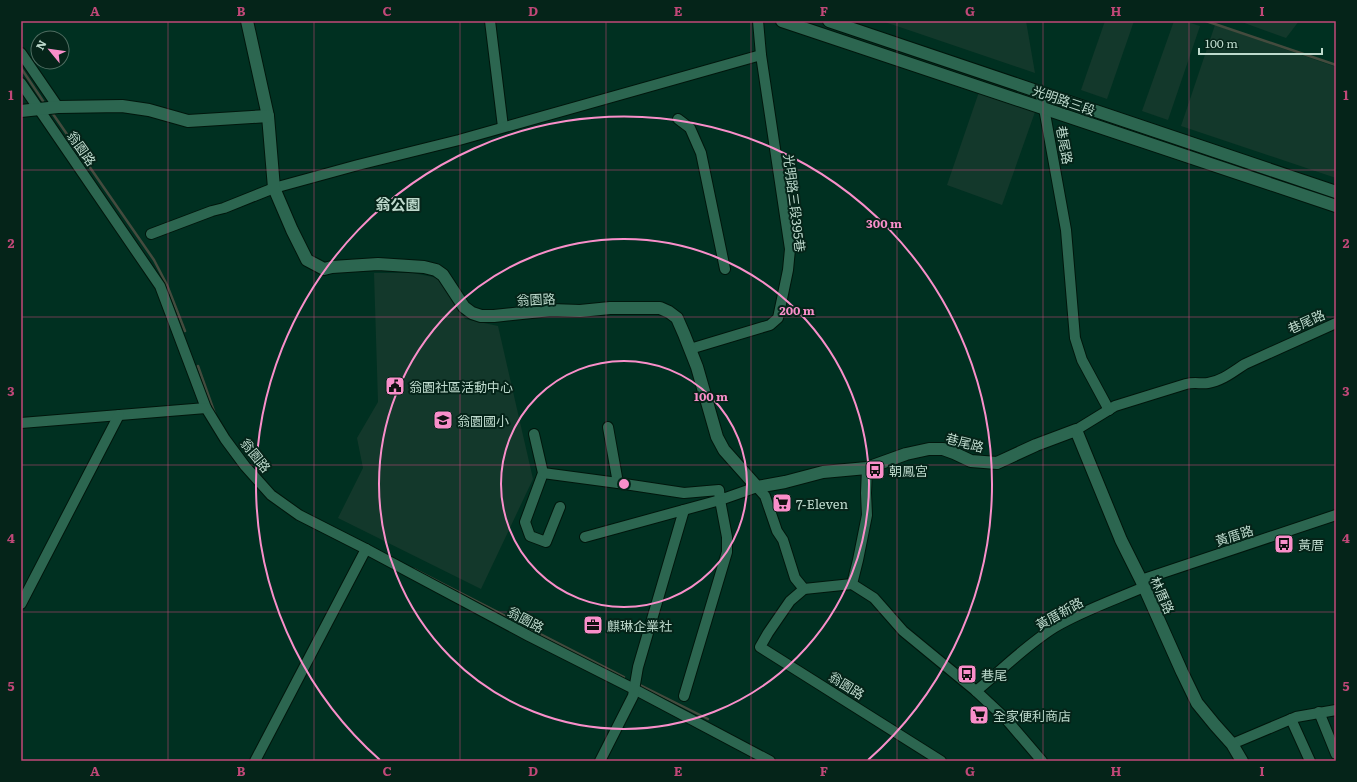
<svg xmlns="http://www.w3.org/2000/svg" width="1357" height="782" font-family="Literata,'Noto Sans TC',serif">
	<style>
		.built { fill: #13382b }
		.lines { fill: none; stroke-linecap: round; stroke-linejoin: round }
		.stream { stroke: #444b3e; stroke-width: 2.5 }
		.street-casing { stroke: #00160c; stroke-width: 12 }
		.secondary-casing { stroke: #00160c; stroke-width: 14 }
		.street { stroke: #2c6650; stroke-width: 10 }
		.secondary { stroke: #2c6650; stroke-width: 12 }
		.grid { fill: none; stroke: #c14878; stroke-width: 1; stroke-opacity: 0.55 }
		.ring { fill: none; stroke: #f98fca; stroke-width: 2 }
		.labels { text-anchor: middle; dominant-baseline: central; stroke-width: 4; stroke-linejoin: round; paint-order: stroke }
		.street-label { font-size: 13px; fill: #bedacd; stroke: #052419 }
		.poi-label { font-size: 13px; fill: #bedacd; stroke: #052419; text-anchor: start }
		.quarter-label { font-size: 15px; font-weight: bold; fill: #bedacd; stroke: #052419 }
		.centre { fill: #f98fca; stroke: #052419; stroke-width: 2 }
		.ring-label { font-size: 12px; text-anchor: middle; font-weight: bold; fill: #f98fca; stroke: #052419; stroke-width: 4; stroke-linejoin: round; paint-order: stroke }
		.neatline { fill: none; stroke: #c14878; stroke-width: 1.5 }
		.grid-label { font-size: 13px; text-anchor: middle; font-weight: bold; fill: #c14878 }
	</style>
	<rect width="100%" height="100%" fill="#003021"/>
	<g class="built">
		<path d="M882 21H1026L1035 73Z"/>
		<path d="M1105 21H1134L1107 99 1081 90Z"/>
		<path d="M1174 21H1184L1200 26 1168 120 1142 111Z"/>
		<path d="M1239 21H1299L1286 38Z"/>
		<path d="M1215 25 1336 67V178L1181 126Z"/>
		<path d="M979 92 1035 112 1002 205 947 185Z"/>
		<path d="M374 273H413L438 278 465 319 498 326 533 479 481 589 338 518 363 468 357 438 378 402Z"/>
	</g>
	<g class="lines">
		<g class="stream">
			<path d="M1206 21 1336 65"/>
			<path d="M21 68 43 101"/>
			<path d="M53 114 154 260 167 285 185 331"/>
			<path d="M198 366 215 414"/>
			<path d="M414 569 624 677"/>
			<path d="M640 685 708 719"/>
		</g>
		<defs>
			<g id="street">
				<path d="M490 21 503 127"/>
				<path d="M21 53 58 107"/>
				<path d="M21 83 160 286 206 408 225 439 245 466 271 495 299 515 366 549 529 636 634 689 770 761"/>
				<path d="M1040 92 1044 108 1066 230 1075 338 1082 360 1109 410"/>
				<path d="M678 119 690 128 701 153 725 269"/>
				<path d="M151 234 212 211 224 208 274 188 358 165 459 140 761 55"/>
				<path d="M690 349 770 325 778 318 788 270 790 249 761 55 758 21"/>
				<path d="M21 423 206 408"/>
				<path d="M608 427 618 483"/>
				<path d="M1076 430 1115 406 1186 384C1194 382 1201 384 1208 383 1222 381 1234 371 1245 364L1336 323"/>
				<path d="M534 434 543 473 525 522 530 536 546 542 560 507"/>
				<path d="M543 473 618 483 684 493 719 490 720 500 757 487 765 496 777 531 783 540 795 578 804 589 852 584"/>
				<path d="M585 537 720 500 727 537V552L684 696"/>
				<path d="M1141 580 1336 515"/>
				<path d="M852 584 874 598 903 631 976 691 1006 719 1042 761"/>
				<path d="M852 584 858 560 867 515 866 493 867 468"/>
				<path d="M804 589 790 601 768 633 760 647 941 761"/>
				<path d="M21 604 119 415"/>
				<path d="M976 691C1002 670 1026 645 1055 627 1082 611 1114 600 1144 587"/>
				<path d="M1319 712 1336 754"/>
				<path d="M1291 719 1310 761"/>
				<path d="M1232 744 1296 717 1336 710"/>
				<path d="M255 761 366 549"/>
				<path d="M600 761 633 696 638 667 684 510"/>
			</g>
			<g id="secondary">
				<path d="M247 21 268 116 274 188 292 230 307 260 324 269 332 267 378 264 424 267 436 270 443 275 464 307 472 313 481 316H494L551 310 580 311 610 308H660L669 312 677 318 684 334 697 367 717 437 724 450 757 487 785 482 823 472 867 468 906 454 929 449H943L954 453 971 461 997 463 1036 445 1076 430 1121 540 1141 580 1182 672 1197 703 1215 725 1232 744 1242 761"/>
				<path d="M782 21 1336 206"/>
				<path d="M829 21 1336 192"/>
				<path d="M21 111 58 107 122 106 149 110 188 121 268 116"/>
			</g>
		</defs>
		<use href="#street" class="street-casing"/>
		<use href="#secondary" class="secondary-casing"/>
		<use href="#street" class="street"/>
		<use href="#secondary" class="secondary"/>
	</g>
	<path class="grid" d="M168 21V761M314 21V761M460 21V761M606 21V761M751 21V761M897 21V761M1043 21V761M1189 21V761M21 170H1336M21 317H1336M21 465H1336M21 612H1336"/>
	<g class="ring">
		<circle cx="624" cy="484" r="123"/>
		<circle cx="624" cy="484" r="245"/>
		<path d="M380 760A368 368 0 1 1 868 760"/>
	</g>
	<defs>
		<symbol id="civic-square" viewBox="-11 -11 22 22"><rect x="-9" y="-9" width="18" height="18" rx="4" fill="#f98fca" stroke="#052419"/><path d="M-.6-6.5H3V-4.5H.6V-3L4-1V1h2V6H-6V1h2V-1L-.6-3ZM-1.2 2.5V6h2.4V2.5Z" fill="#111"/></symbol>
		<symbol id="school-square" viewBox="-11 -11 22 22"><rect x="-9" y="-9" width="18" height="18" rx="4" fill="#f98fca" stroke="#052419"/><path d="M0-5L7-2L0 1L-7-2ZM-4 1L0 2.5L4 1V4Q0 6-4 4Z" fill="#111"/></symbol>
		<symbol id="bus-square" viewBox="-11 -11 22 22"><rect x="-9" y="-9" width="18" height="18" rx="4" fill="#f98fca" stroke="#052419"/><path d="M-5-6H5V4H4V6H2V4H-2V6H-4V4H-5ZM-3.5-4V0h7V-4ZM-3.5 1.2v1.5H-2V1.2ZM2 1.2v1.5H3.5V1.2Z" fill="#111"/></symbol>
		<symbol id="supermarket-square" viewBox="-11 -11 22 22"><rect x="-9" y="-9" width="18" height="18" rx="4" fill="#f98fca" stroke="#052419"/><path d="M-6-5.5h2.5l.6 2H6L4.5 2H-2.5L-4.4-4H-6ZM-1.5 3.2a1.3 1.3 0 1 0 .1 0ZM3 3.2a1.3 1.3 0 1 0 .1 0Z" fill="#111"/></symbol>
		<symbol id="office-square" viewBox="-11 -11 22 22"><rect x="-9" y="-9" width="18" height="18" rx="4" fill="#f98fca" stroke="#052419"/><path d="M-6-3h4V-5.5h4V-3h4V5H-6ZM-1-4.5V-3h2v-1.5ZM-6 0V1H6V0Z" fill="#111"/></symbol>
	</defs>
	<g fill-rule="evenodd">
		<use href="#civic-square" x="384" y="375" width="22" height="22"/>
		<use href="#school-square" x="432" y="409" width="22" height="22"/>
		<use href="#bus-square" x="864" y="459" width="22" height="22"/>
		<use href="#supermarket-square" x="771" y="492" width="22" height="22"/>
		<use href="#bus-square" x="1273" y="533" width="22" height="22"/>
		<use href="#office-square" x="582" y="614" width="22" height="22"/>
		<use href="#bus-square" x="956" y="663" width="22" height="22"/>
		<use href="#supermarket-square" x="968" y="704" width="22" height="22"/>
	</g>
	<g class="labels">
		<g class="street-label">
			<text transform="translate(1064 100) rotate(19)">光明路三段</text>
			<text transform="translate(1065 145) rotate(80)">巷尾路</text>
			<text transform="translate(82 148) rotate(55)">翁園路</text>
			<text transform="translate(795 203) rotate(83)">光明路三段395巷</text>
			<text transform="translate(536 299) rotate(-3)">翁園路</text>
			<text transform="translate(1306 321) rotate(-24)">巷尾路</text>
			<text transform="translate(965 442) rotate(15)">巷尾路</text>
			<text transform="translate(256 455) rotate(51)">翁園路</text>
			<text transform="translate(1234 535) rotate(-18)">黃厝路</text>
			<text transform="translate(1163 595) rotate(66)">林厝路</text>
			<text transform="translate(1059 613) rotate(-29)">黃厝新路</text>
			<text transform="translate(526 619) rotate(28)">翁園路</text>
			<text transform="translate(847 685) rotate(32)">翁園路</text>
		</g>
		<g class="poi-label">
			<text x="409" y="386">翁園社區活動中心</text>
			<text x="457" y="420">翁園國小</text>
			<text x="889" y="470">朝鳳宮</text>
			<text x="796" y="503">7-Eleven</text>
			<text x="1298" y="544">黃厝</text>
			<text x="607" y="625">麒琳企業社</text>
			<text x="981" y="674">巷尾</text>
			<text x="993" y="715">全家便利商店</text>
		</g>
		<g class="quarter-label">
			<text x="398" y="203">翁公園</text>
		</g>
	</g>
	<circle cx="624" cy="484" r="6" class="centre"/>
	<g class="ring-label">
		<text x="884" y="228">300 m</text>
		<text x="797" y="315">200 m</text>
		<text x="711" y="401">100 m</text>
	</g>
	<rect width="1357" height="782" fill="none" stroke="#052419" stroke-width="44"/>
	<g transform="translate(50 50) rotate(299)"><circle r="19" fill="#052419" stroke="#4f6d61"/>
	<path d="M0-3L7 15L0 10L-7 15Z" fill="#f98fca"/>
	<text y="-6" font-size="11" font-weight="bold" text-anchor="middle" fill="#bedacd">N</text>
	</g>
	<path d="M1199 48v6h123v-6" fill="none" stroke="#bedacd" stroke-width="2"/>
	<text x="1205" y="48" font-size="12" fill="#bedacd" stroke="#052419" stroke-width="3" paint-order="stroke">100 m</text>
	<rect x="22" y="22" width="1313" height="738" class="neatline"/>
	<g class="grid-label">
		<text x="95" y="16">A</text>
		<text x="241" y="16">B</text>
		<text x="387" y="16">C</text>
		<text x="533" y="16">D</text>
		<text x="678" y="16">E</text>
		<text x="824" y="16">F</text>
		<text x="970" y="16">G</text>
		<text x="1116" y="16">H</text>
		<text x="1262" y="16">I</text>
		<text x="11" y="100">1</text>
		<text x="1346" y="100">1</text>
		<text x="11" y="248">2</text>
		<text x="1346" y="248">2</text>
		<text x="11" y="396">3</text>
		<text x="1346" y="396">3</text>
		<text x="11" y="543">4</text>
		<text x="1346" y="543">4</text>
		<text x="11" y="691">5</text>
		<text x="1346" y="691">5</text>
		<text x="95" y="776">A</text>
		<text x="241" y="776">B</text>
		<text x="387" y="776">C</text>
		<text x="533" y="776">D</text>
		<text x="678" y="776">E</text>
		<text x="824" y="776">F</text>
		<text x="970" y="776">G</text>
		<text x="1116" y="776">H</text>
		<text x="1262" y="776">I</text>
	</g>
</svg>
